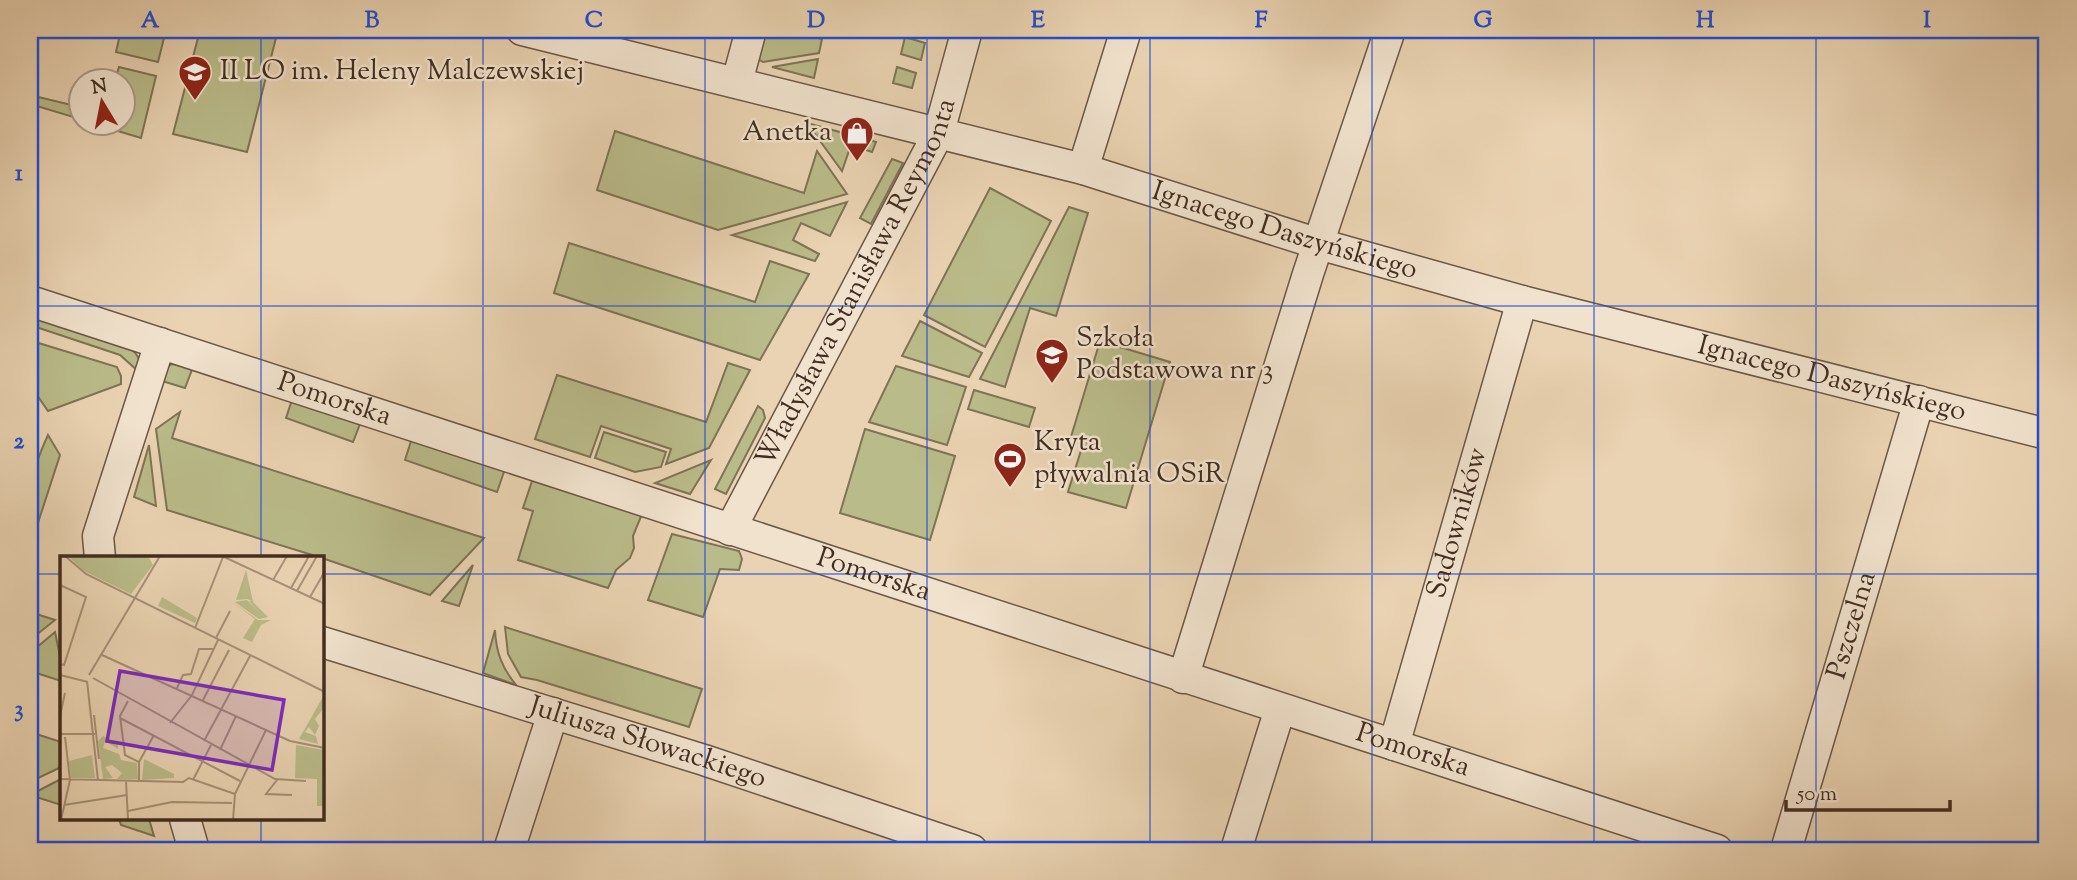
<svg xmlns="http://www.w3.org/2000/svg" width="2077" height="880" font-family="'Sorts Mill Goudy',serif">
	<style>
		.green { fill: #babb8a; stroke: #7e7456; stroke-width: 2 }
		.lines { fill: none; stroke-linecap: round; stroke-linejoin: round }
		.minor-casing { stroke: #6c5645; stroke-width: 33 }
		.minor { stroke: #f1e2cd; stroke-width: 30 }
		.grid { fill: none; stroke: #1d4ed8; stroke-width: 2; stroke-opacity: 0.55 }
		.labels { text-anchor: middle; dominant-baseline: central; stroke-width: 5; stroke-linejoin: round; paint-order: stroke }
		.poi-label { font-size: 28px; fill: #422d21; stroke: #f1e2cd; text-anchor: start }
		.street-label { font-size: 28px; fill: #422d21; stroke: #f1e2cd }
		.inset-road { fill: none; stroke: #a79178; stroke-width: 2 }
		.view { fill: #7b2cbf; fill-opacity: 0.15; stroke: #7b2cbf; stroke-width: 3.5 }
		.inset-edge { fill: none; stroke: #422d21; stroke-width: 3.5 }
		.neatline { fill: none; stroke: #1d4ed8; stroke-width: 2.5 }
		.grid-label { font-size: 23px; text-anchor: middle; font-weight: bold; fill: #1d4ed8 }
	</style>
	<rect width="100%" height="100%" fill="#ead3b2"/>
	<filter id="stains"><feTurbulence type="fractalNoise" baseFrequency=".00286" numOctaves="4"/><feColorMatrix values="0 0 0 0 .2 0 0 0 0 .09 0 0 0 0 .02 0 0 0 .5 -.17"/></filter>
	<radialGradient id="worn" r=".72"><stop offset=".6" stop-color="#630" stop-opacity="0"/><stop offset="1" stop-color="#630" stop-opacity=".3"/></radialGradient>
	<g class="green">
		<path d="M121 30H166L158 62 116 52Z"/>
		<path d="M200 30H278L247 152 173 134Z"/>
		<path d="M766 30H786L822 39 819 53 763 62 758 59Z"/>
		<path d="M905 37 925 43 921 60 901 54Z"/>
		<path d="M818 59 814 78 772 67Z"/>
		<path d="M119 67 156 76 141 138 91 123 122 122V80H115Z"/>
		<path d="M897 67 916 73 912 88 893 83Z"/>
		<path d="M30 95 80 107V119L30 104Z"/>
		<path d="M807 123 876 142 872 152 851 145 842 171Z"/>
		<path d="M615 131 804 193 817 151 847 194 718 230 597 190Z"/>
		<path d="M892 159 903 163 871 224 860 218Z"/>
		<path d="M990 188 1051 221 985 347 924 315Z"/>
		<path d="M847 202 830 236 801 223 793 240 819 254 815 261 732 235Z"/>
		<path d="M1069 207 1088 213 1056 316 1030 308 1005 387 980 379Z"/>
		<path d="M569 243 755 302 770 261 809 274 760 360 554 293Z"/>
		<path d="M30 315C54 323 113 336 132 350 139 355 140 362 143 369L138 371 120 355 30 325Z"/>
		<path d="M920 321 982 353 969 377 902 356Z"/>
		<path d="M32 341 117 367 121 376V384L48 411 30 385V348Z"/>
		<path d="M1100 341 1170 362 1126 508 1068 492 1083 444 1070 440Z"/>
		<path d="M728 363 750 370 709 448 666 464 671 449 601 426 590 457 535 439 557 375 706 422Z"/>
		<path d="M172 364 193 367 185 388 159 380 163 370Z"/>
		<path d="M896 366 966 387 947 445 869 422Z"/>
		<path d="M974 390 1035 408 1029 427 968 409Z"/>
		<path d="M292 400 360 424 353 442 286 418Z"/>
		<path d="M758 406 763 410 765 418 726 494 715 489Z"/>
		<path d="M180 412 172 438 484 538 430 595 322 558 167 510 156 429Z"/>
		<path d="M865 429 955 456 930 540 840 513Z"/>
		<path d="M604 432 666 452 661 467 635 472 595 458Z"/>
		<path d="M48 435 60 455 36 529C25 492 32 470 48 435Z"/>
		<path d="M412 438 505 469 497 492 405 460Z"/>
		<path d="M149 445 156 506 134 497Z"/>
		<path d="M711 460 690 494 655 483Z"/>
		<path d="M533 478 642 514 633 536 634 548 630 558 616 570 608 588 518 560 533 511 523 508Z"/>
		<path d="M672 534 739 551 742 559 739 570 720 569 703 617 648 600Z"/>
		<path d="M473 565 459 606 442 601Z"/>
		<path d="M30 612 55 620 30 640Z"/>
		<path d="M505 627 702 689 689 727 537 680 521 677 508 654Z"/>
		<path d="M495 630C496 652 502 668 516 685L483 673Z"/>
		<path d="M55 632 61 661V681L30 671V653Z"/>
		<path d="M30 732 61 742V767L30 782Z"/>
		<path d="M61 779V805L30 795Z"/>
		<path d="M119 819H149L154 836 121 825Z"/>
	</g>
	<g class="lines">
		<defs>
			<g id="minor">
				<path id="s1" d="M522 30 1083 169 1319 244 1522 301 2047 434"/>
				<path d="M737 82 751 30"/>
				<path d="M1083 169 1126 30"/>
				<path id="s2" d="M30 301 1717 850"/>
				<path id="s3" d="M730 530 939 132 967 30"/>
				<path d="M100 558 98 536 160 343"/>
				<path id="s4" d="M322 642 704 760 972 850"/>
				<path d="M1183 678 1308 274 1390 30"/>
				<path id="s5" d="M1394 745 1522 301"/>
				<path d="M185 819 194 850"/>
				<path d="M509 850 553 713"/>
				<path d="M1236 850 1280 709"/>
				<path id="s6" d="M1786 850 1919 401"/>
			</g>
		</defs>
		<use href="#minor" class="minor-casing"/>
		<use href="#minor" class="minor"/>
	</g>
	<path class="grid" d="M261 30V558M483 30V850M705 30V850M927 30V850M1150 30V850M1372 30V850M1594 30V850M1816 30V850M30 306H2047M30 574H61M322 574H2047M261 819V850"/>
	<defs>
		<symbol id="school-pin" viewBox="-11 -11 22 30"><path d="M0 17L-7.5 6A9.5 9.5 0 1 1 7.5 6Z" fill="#8f2418" stroke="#f1e2cd"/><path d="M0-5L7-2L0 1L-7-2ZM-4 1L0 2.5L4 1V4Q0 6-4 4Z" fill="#fff"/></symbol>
		<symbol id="shop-pin" viewBox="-11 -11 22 30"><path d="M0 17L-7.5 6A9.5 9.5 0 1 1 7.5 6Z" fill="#8f2418" stroke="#f1e2cd"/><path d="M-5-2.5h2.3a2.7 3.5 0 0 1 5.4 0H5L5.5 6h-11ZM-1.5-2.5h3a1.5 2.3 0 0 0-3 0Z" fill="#fff"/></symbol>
		<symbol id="stadium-pin" viewBox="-11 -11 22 30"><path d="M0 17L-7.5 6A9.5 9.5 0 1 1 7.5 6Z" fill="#8f2418" stroke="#f1e2cd"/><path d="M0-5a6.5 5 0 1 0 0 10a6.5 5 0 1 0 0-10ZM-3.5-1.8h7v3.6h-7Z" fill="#fff"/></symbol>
	</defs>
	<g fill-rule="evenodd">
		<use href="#school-pin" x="176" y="53" width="38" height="52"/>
		<use href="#shop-pin" x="838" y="114" width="38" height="52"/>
		<use href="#school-pin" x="1033" y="336" width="38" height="52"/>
		<use href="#stadium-pin" x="991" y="440" width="38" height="52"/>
	</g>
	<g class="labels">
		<g class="poi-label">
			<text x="220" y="72">II LO im. Heleny Malczewskiej</text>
			<text x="832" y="133" text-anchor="end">Anetka</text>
			<text x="1076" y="339">Szkoła<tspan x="1076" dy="32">Podstawowa nr 3</tspan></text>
			<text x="1034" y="443">Kryta<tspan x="1034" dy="32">pływalnia OSiR</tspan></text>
		</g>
		<g class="street-label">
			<text stroke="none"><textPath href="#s1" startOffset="789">Ignacego Daszyńskiego</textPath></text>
			<text stroke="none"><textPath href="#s3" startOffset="278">Władysława Stanisława Reymonta</textPath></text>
			<text stroke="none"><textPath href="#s1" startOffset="1356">Ignacego Daszyńskiego</textPath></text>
			<text stroke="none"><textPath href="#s2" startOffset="320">Pomorska</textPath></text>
			<text stroke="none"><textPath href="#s5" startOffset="231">Sadowników</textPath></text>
			<text stroke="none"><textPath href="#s2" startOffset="887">Pomorska</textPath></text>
			<text stroke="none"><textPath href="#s6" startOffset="234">Pszczelna</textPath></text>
			<text stroke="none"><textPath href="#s4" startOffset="341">Juliusza Słowackiego</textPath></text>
			<text stroke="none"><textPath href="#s2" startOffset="1454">Pomorska</textPath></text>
		</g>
	</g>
	<g transform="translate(60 556)">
		<rect width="264" height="264" fill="#ead3b2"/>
		<path d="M8 0H88L93 9 71 38 24 15ZM186 14 193 46 208 61 199 63 175 46 187 44 200 57 189 45H192L187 43 176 44ZM102 41 137 62 135 67 98 50ZM174 47 198 64H211L201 69 192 86 183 82 195 63ZM264 139V152L255 163 259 170 255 179 249 171 245 176 256 180 258 188 239 183ZM43 180 58 187V193L45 185 43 192 59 198 61 204 77 207 78 223H57L62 217 52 209 45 211 53 222 43 223 38 185ZM236 189 264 194V250H257V223L235 222ZM32 199 35 222H11L9 205ZM84 203 114 218V222L82 224Z" fill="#babb8a"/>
		<path class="inset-road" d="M5 0 26 18 265 136M162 0 265 48M213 24 227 0M0 29 26 41 4 109 0 108M231 32 249 0M237 35 257 0M250 41 265 15M135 72 163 1M156 82 170 55M42 99 230 185 265 192M0 119 28 126M29 119 100 0M33 122 215 223 246 225M27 125 38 224M117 132 123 119 131 118 139 93H153M143 144 169 94M68 145 60 160 65 199 79 206V225M34 159 39 203M0 160 5 137M60 162 180 225M110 167 132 139 158 84M0 178H35M144 185 190 100M160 194 176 160M79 206 94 179M0 223 123 226 129 222 175 238M133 224 151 189M217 224 206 238 232 239M66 225 68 264M4 249 67 239M68 255 112 246 172 247M1 264 10 224 5 181M173 264 175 238 206 174"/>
		<path class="view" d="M60 115 224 144 212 214 47 185Z"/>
		<rect width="264" height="264" class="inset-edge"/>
	</g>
	<rect width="2077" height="880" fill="none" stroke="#ead3b2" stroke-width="77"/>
	<g transform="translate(102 102) rotate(350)"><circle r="33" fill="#f1e2cd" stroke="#ab9a88" stroke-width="2"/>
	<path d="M0-5L12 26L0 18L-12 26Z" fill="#8f2418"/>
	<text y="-10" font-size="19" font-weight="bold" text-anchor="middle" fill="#422d21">N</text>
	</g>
	<path d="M1786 800v10h164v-10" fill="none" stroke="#422d21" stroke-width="3.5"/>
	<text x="1797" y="800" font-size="21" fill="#422d21" stroke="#f1e2cd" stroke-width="5" paint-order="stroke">50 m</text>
	<rect x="38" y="38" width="2000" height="804" class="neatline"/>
	<g class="grid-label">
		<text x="150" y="27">A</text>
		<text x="372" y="27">B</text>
		<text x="594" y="27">C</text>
		<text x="816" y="27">D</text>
		<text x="1038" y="27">E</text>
		<text x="1261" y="27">F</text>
		<text x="1483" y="27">G</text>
		<text x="1705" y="27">H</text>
		<text x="1927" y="27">I</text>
		<text x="19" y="180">1</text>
		<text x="19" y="448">2</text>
		<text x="19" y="716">3</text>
	</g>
	<rect width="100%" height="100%" filter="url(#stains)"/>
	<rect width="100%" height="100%" fill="url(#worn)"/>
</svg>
